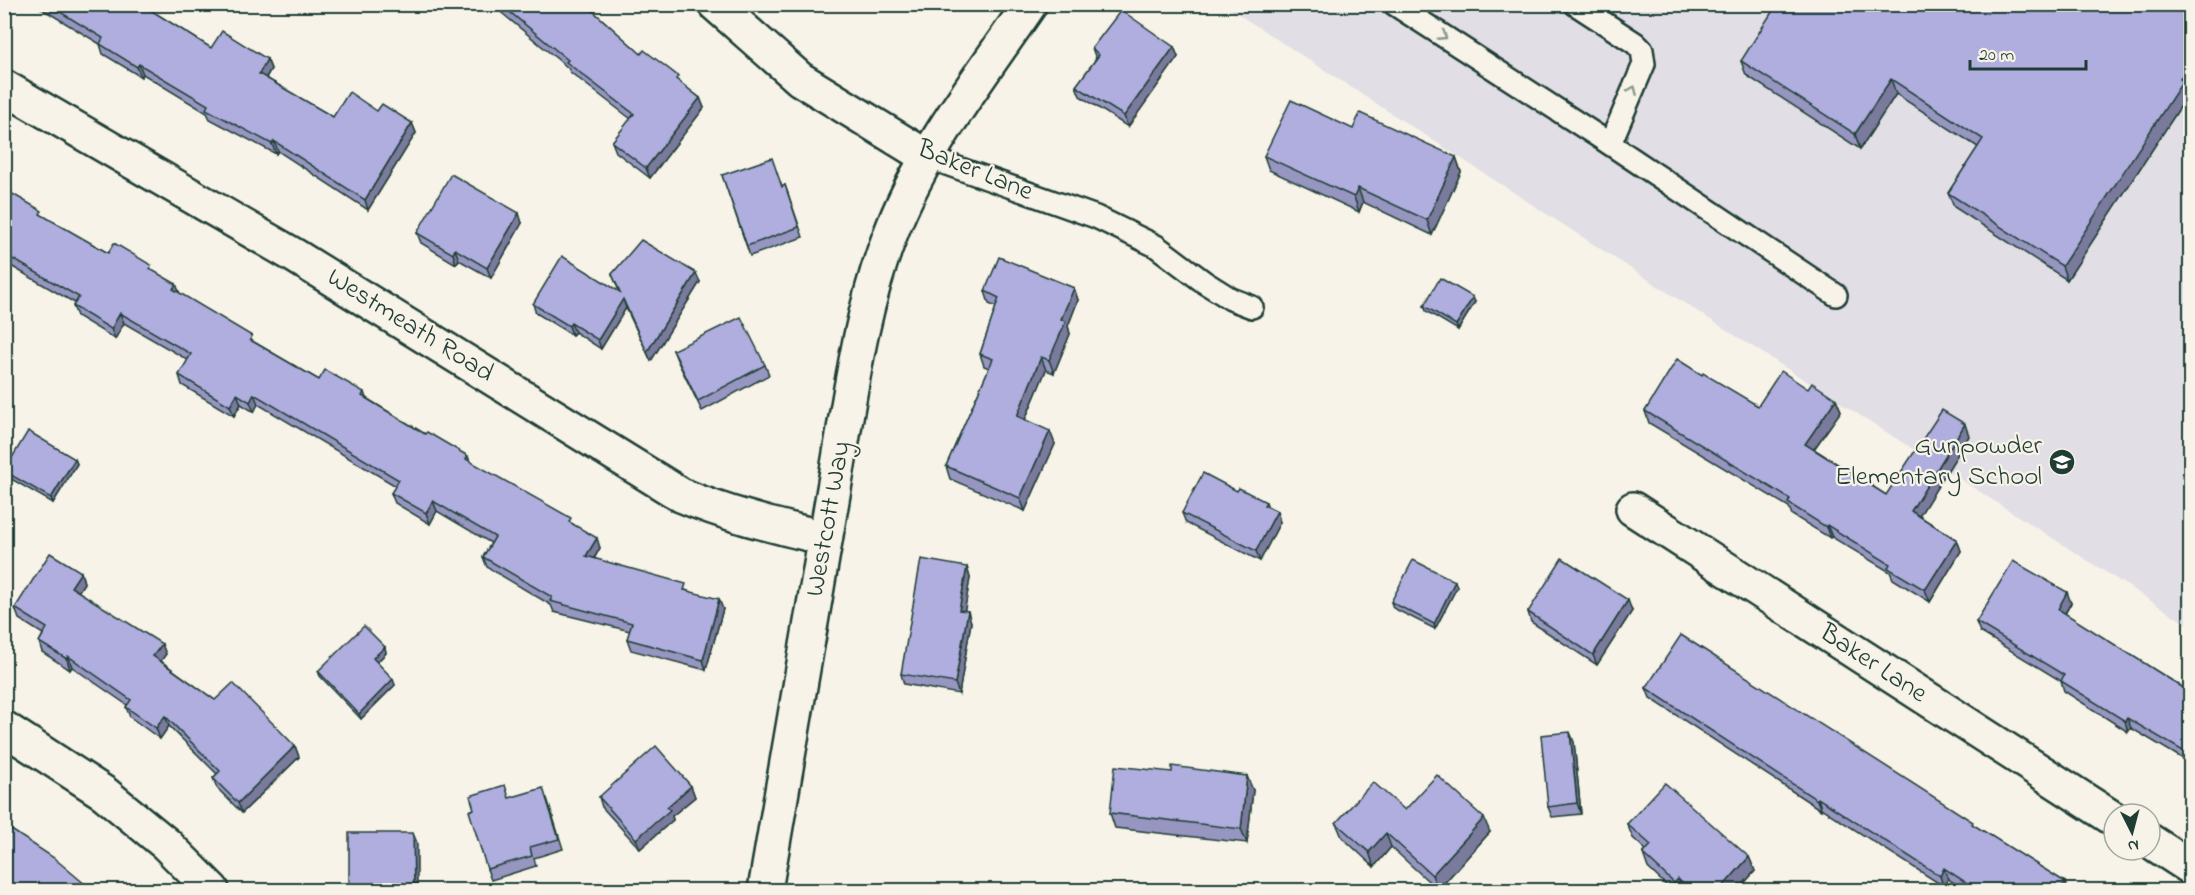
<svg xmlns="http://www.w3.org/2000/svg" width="2195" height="895" font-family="'Indie Flower',sans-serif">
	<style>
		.built { fill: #e1dee5 }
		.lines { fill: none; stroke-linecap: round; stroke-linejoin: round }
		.service-casing { stroke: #1f3d34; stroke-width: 26 }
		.minor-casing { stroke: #1f3d34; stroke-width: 38 }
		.service { stroke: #f7f3e8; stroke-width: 21 }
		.minor { stroke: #f7f3e8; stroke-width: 33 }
		.wall { fill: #9696c0; stroke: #1f3d34; stroke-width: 1.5 }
		.shaded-wall { fill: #7a7a9c; stroke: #1f3d34; stroke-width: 1.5 }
		.building { fill: #afaedf; stroke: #1f3d34; stroke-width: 1.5 }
		.oneway { stroke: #8b988e }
		.labels { text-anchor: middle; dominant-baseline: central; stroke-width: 4.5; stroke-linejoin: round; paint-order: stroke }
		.street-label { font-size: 27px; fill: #1f3d34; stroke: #f7f3e8 }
		.poi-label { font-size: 27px; fill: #1f3d34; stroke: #f7f3e8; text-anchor: end }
	</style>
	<rect width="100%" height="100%" fill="#f7f3e8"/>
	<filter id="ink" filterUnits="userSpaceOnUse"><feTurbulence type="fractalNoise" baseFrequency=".0167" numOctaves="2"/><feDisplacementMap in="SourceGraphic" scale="12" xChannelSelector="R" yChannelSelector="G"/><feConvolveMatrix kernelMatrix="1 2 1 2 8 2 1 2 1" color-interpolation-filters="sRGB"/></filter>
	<g filter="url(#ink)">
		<path class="built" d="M1224 5H2190V626L1678 299Z"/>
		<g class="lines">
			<defs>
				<g id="service">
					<path d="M1394 4 1610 144 1836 295"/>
					<path d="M1575 4 1635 43 1642 50 1644 64 1610 144"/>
					<path d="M927 157 1096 217 1156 246 1204 282 1231 299 1252 307"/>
				</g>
				<g id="minor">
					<path d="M715 4 800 79 927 157"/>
					<path d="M4 87 295 256 681 495C728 515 775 526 825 538"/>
					<path d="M1633 509 2114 819"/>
					<path d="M4 728 104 793 166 844 212 890"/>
					<path d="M2150 841 2190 867"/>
					<path d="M765 890C788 753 811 615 836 477 850 397 860 314 889 238 920 153 979 79 1030 4"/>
				</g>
			</defs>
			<use href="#service" class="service-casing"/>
			<use href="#minor" class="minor-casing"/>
			<use href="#service" class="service"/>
			<use href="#minor" class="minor"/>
		</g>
		<g class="wall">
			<path d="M34 4H141L211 48 267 59 271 69 266 78 333 117 377 111 412 123 416 133 368 210 278 151 276 154 210 119 207 113 143 74 141 77 103 54 100 44Z"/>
			<path d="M491 4H585L641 54 700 98 704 108 650 178 616 152 612 142 631 119 570 72 568 68Z"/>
			<path d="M1174 47 1178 57 1128 127 1080 96 1076 86 1096 59 1092 48Z"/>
			<path d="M1741 61 2186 91 2188 95 2067 280 1954 207 1948 193 1978 147 1896 94 1860 149 1746 75Z"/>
			<path d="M1353 129 1456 157 1461 172 1432 235 1363 202 1359 212 1269 170 1264 156Z"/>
			<path d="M722 175 782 187 785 185 803 237 750 256Z"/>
			<path d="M4 189 43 216 108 253 153 271 176 284 179 293 254 342 319 380 364 392 366 398 425 434 468 456 470 462 573 524 600 548 594 559 688 591 723 609 706 670 631 650 627 639 630 631 554 612 551 605 487 567 483 557 491 543 437 511 430 524 395 503 391 493 396 486 258 404 254 412 241 404 234 416 182 385 179 375 188 360 124 323 115 339 77 316 73 306 75 303 4 262Z"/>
			<path d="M522 223 491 278 459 260 456 264 421 243 417 233Z"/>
			<path d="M612 274 700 282 651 361 626 308 601 349 575 332 572 335 536 313 533 304 619 291Z"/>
			<path d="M1074 288 1078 300 1068 326 1070 334 1054 373 1046 370 1025 420 1055 444 1025 511 950 479 946 466 989 368 984 366 980 354 996 307 989 304 985 291Z"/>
			<path d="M1475 302 1458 330 1426 311 1424 306Z"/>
			<path d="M673 350 765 365 769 375 702 411 677 360Z"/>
			<path d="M1702 375 1758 406 1808 389 1836 399 1841 411 1814 449 1886 495 1969 436 1919 516 1957 540 1961 551 1930 602 1893 579 1890 572 1832 537 1830 538 1792 515 1789 507 1649 423 1645 411Z"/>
			<path d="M75 459 77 464 53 503 6 476 4 471V470Z"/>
			<path d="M1237 491 1266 502 1268 507 1280 522 1260 561 1186 523 1182 513Z"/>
			<path d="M967 567 970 578 964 611 971 622 959 694 904 684 901 674Z"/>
			<path d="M81 572 84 583 78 592 166 654 161 661 215 700 295 746 299 757 242 813 217 788 213 778 217 774 169 726 160 739 130 717 126 707 127 705 72 667 70 670 42 652 39 642 43 634 19 619 15 608Z"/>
			<path d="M1457 587 1435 629 1393 608 1391 602Z"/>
			<path d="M2071 603 2065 614 2190 692V766V763L2131 728 2128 732 2064 691 2061 681 1980 632 1976 622Z"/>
			<path d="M1632 611 1597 665 1531 622 1528 612Z"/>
			<path d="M385 647 386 653 377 662 395 685 361 719 320 676 318 671Z"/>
			<path d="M1646 688 1975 826 2065 882 2068 891H1967L1948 879 1943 886 1821 808V810L1650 698Z"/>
			<path d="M1574 742 1581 814 1552 817 1548 807Z"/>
			<path d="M691 786 695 797 672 816 673 820 640 849 602 807 599 797Z"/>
			<path d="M1253 790 1247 843 1115 828 1110 813Z"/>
			<path d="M509 798H547L563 849 534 858 536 866 491 880 487 869Z"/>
			<path d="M1405 810 1490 832 1438 890 1391 847 1374 867 1342 837 1336 823Z"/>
			<path d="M1627 824 1749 857 1755 871 1737 891H1672L1648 868 1643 854 1646 850 1633 838Z"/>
		</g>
		<g class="shaded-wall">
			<path d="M1174 47 1178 57 1128 127 1124 116Z"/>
			<path d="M267 59 271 69 262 84 259 74Z"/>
			<path d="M2190 63V85L2186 91 2188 95 2067 280 2062 266Z"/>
			<path d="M139 64 143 74 141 77 137 67Z"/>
			<path d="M1891 79 1896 94 1860 149 1855 134Z"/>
			<path d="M700 98 704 108 650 178 646 168Z"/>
			<path d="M412 123 416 133 368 210 365 200Z"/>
			<path d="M274 141 278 151 276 154 272 144Z"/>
			<path d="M1456 157 1461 172 1432 235 1427 220Z"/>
			<path d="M1358 188 1363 202 1359 212 1354 197Z"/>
			<path d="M519 213 522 223 491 278 487 268Z"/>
			<path d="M455 249 459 260 456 264 453 254Z"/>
			<path d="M696 273 700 282 651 361 647 352Z"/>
			<path d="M176 284 180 294 173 289Z"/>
			<path d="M1074 288 1078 300 1068 326 1070 334 1054 373 1049 360 1061 319Z"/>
			<path d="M1473 297 1475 302 1458 330 1456 325Z"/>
			<path d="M623 299 626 308 601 349 598 340Z"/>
			<path d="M120 313 124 323 115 339 111 329Z"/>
			<path d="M571 323 575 332 572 335 569 326Z"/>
			<path d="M1041 357 1046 370 1021 429 1017 416Z"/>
			<path d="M237 394 241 404 234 416 230 406Z"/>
			<path d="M254 394 258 404 254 412 250 402Z"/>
			<path d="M1836 399 1841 411 1809 456 1805 444Z"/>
			<path d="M1965 424 1969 436 1915 523 1911 511Z"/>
			<path d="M1050 431 1055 444 1025 511 1020 498Z"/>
			<path d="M75 459 77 464 53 503 51 498Z"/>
			<path d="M433 501 437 511 430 524 426 513Z"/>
			<path d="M1277 511 1280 522 1260 561 1256 551Z"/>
			<path d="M1827 525 1832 537 1830 538 1826 527Z"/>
			<path d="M597 538 600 548 589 567 586 556Z"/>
			<path d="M1957 540 1961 551 1930 602 1925 590Z"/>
			<path d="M967 567 970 578 963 621 959 610Z"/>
			<path d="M81 572 84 583 75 597 71 587Z"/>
			<path d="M1455 581 1457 587 1435 629 1434 624Z"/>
			<path d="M2067 592 2071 603 2061 620 2058 609Z"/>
			<path d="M719 599 723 609 706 670 703 660Z"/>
			<path d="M1628 600 1632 611 1597 665 1593 655Z"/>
			<path d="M968 611 971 622 959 694 955 683Z"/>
			<path d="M162 644 166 654 157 666 153 656Z"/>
			<path d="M385 647 386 653 375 664 373 658Z"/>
			<path d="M68 656 72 667 70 670 67 659Z"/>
			<path d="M393 679 395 685 361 719 359 714Z"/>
			<path d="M165 716 169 726 160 739 156 728Z"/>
			<path d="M2127 718 2131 728 2128 732 2125 721Z"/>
			<path d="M1570 732 1574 742 1581 814 1577 803Z"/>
			<path d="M295 746 299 757 242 813 238 803Z"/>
			<path d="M1247 776 1253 790 1247 843 1241 829Z"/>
			<path d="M691 786 695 797 672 816 673 820 640 849 636 839 667 807Z"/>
			<path d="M1818 798 1821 808V810L1817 800Z"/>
			<path d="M1484 818 1490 832 1438 890 1432 875Z"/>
			<path d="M413 833 417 843V891H414Z"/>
			<path d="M1386 833 1391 847 1374 867 1369 852Z"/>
			<path d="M1749 857 1755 871 1737 891H1719Z"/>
			<path d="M1944 868 1948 879 1943 886 1940 876Z"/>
			<path d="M1678 879 1683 891H1677L1674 883Z"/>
			<path d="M2065 882 2068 891H2060Z"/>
		</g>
		<g class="building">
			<path d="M47 4H141L211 48 222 31 267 59 259 74 333 117 349 92 377 111 382 104 412 123 365 200 274 141 272 144 206 109 208 105 139 64 137 67 100 44 103 38Z"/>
			<path d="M500 4H585L641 54 644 50 678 76 676 79 700 98 646 168 612 142 634 114 566 62 568 60Z"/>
			<path d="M1777 4H2190V63L2180 79 2183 81 2062 266 1948 193 1983 139 1891 79 1855 134 1741 61Z"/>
			<path d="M1121 10 1174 47 1124 116 1076 86 1099 55 1092 48Z"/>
			<path d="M1291 100 1353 129 1360 113 1456 157 1427 220 1358 188 1354 197 1264 156Z"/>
			<path d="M772 158 782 187 785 185 799 227 747 246 722 175Z"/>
			<path d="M451 174 519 213 487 268 455 249 453 254 417 233Z"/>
			<path d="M4 189 42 211 40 214 108 253 114 243 151 265 150 269 176 284 173 289 252 336 250 340 319 380 325 370 364 392 362 396 425 434 427 432 468 456 466 459 571 518 569 522 597 538 586 556 686 584 684 590 719 599 703 660 627 639 632 623 550 601 552 597 483 557 495 537 433 501 426 513 391 493 399 480 254 394 250 402 237 394 230 406 179 375 191 354 120 313 111 329 73 306 79 297 4 254Z"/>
			<path d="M641 240 696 273 647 352 623 299 598 340 571 323 569 326 533 304 562 256 620 292 612 274Z"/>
			<path d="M999 257 1074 288 1061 319 1066 321 1049 360 1041 357 1017 416 1050 431 1020 498 946 466 993 359 980 354 999 298 985 291Z"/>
			<path d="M1440 278 1473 297 1456 325 1424 306Z"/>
			<path d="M741 317 765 365 698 401 673 350Z"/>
			<path d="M1677 359 1702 375 1703 373 1758 406 1781 371 1808 389 1812 383 1836 399 1805 444 1886 495 1942 410 1965 424 1911 511 1957 540 1925 590 1888 568 1890 564 1827 525 1826 527 1788 503 1790 499 1645 411Z"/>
			<path d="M28 431 75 459 51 498 4 471Z"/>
			<path d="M1203 473 1237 491 1239 488 1266 502 1264 505 1277 511 1256 551 1182 513Z"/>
			<path d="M50 553 81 572 71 587 162 644 153 656 215 700 233 683 295 746 238 803 213 778 220 771 165 716 156 728 126 707 131 700 68 656 67 659 39 642 47 628 15 608Z"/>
			<path d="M1562 558 1628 600 1593 655 1528 612Z"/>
			<path d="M921 559 967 567 959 610 968 611 955 683 901 674Z"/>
			<path d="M1413 560 1455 581 1434 624 1391 602Z"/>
			<path d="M2013 561 2067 592 2058 609 2190 692V760L2188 759 2190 755 2127 718 2125 721 2061 681 2064 675 1976 622Z"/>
			<path d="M364 626 385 647 373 658 393 679 359 714 318 671Z"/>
			<path d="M1681 635 1973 822 1972 824 2065 882 2060 891H1979L1944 868 1940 876 1818 798 1817 800 1646 688Z"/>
			<path d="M1570 732 1577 803 1548 807 1541 735Z"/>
			<path d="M656 746 691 786 667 807 670 810 636 839 599 797Z"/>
			<path d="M1115 766 1172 772V766L1247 776 1241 829 1110 813Z"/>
			<path d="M1437 775 1484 818 1432 875 1386 833 1369 852 1336 823 1373 782 1405 810Z"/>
			<path d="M1665 783 1749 857 1719 891H1691L1678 879 1674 883 1643 854 1651 845 1627 824Z"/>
			<path d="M505 785 509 798 543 788 559 839 530 847 532 856 487 869 469 811 474 809 470 796Z"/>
			<path d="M10 829 54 858 93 891H4V834L6 835Z"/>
			<path d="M349 833H413L414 891H349Z"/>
		</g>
		<defs><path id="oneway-chevron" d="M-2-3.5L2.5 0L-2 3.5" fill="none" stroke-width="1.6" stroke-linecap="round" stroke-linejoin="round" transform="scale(1.5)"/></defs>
		<g class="oneway">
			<use href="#oneway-chevron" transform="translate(1443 36) rotate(33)"/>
			<use href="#oneway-chevron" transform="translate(1633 90) rotate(-67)"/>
		</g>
	</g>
	<defs>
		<symbol id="school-disc" viewBox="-11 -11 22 22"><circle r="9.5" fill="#1f3d34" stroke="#f7f3e8"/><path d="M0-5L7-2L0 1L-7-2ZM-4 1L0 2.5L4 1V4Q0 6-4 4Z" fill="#fff"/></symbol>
	</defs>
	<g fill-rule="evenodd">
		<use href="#school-disc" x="2047" y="447" width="30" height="30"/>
	</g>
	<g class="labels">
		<g class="street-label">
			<text transform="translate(975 171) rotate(22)">Baker Lane</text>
			<text transform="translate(410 326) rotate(32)">Westmeath Road</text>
			<text transform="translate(829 519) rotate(-80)">Westcott Way</text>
			<text transform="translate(1873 664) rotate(33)">Baker Lane</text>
		</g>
		<g class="poi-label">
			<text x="2042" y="446">Gunpowder<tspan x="2042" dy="31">Elementary School</tspan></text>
		</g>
	</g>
	<rect width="2195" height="895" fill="none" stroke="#f7f3e8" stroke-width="24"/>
	<rect x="12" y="12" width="2171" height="871" fill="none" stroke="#1f3d34" stroke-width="2" filter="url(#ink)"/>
	<g transform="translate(2132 832) rotate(174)"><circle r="28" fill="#f7f3e8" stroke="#a1aaa0" stroke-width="1.5"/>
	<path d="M0-4.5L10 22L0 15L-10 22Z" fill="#1f3d34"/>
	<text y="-9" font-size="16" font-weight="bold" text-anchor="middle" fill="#1f3d34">N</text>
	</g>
	<path d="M1970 60v9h116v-9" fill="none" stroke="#1f3d34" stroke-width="3"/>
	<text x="1979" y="60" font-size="18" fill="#1f3d34" stroke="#f7f3e8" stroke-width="4.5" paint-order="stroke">20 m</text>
</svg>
